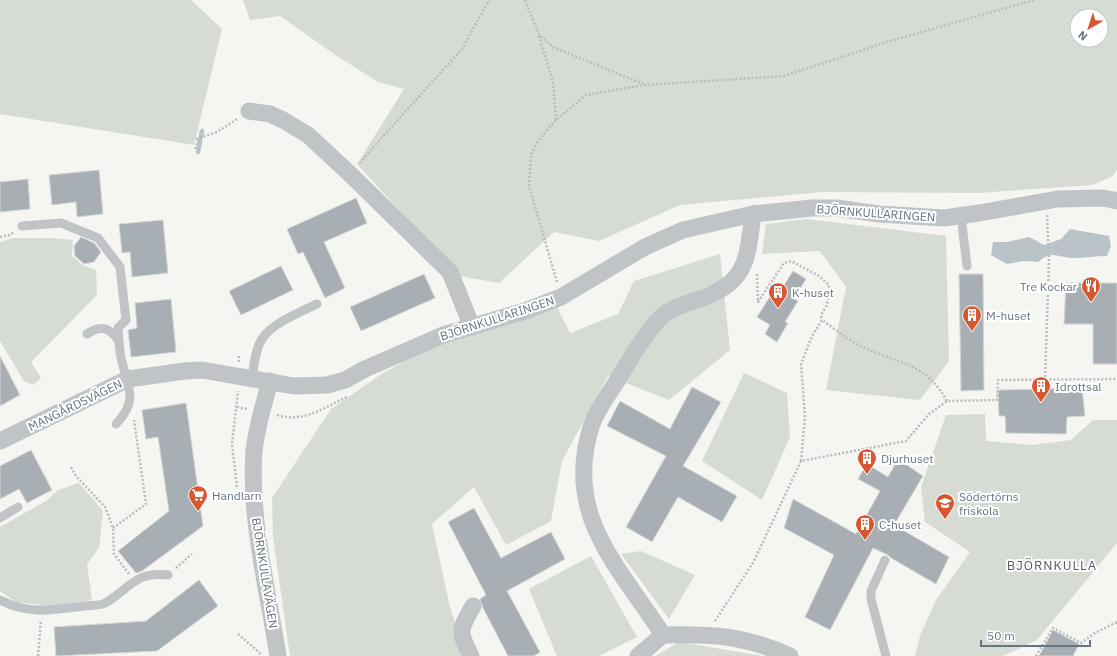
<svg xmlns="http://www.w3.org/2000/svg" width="1117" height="656" font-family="'IBM Plex Sans',sans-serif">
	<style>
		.green { fill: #d6dcd3; fill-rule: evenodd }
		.water { fill: #bac4c8 }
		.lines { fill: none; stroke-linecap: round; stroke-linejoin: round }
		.stream { stroke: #bac4c8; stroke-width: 4.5 }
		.building { fill: #a8afb4; stroke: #d6d6d4 }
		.path { stroke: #babcbe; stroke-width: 2.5; stroke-dasharray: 2 2; stroke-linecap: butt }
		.service { stroke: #c0c4c7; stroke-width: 9 }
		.minor { stroke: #c0c4c7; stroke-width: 17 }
		.labels { text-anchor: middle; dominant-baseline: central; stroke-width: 4; stroke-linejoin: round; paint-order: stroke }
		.street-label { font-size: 12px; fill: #667581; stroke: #fff }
		.poi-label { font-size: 12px; fill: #667581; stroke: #fff; text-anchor: start }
		.neighbourhood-label { font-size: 13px; letter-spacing: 1px; fill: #535e66; stroke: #fff }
	</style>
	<rect width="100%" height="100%" fill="#f5f5f2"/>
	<g class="green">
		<path d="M0 0H191L222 29 194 145 0 114Z"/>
		<path d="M243 0H1117V169L1113 176 1092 185 978 193 822 192 680 205 599 241 554 232 499 283 459 276 357 164 404 89 378 82 334 54 280 16 250 20ZM1077 16H1101V40H1077Z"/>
		<path d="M807 219 946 236 949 361 920 400 826 390 846 287 820 251 762 254 766 224Z"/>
		<path d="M13 238H53L73 240 72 256 84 266 96 270 97 295 31 362 41 378 33 385 24 381 0 341V242Z"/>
		<path d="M720 254 730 350 669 400 608 376 562 461 551 521 506 545 474 487 432 524 449 603 465 656H290L273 537 272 498 331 409 380 375 436 343 556 305 570 333 618 314 634 281Z"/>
		<path d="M744 373 787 393 790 437 762 500 702 461Z"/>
		<path d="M985 414 986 441 1032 445 1071 440 1093 420H1117V543L1037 640 1003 656H915L920 636 936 600 970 552 925 522 921 487 946 415Z"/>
		<path d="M79 483 103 511 99 548 87 564 92 600 50 606 16 602 0 591V527L46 501 58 490Z"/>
		<path d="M641 551 695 575 669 619 621 554Z"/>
		<path d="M591 556 637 637 599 656H557L529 589Z"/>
		<path d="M679 642 764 656H656Z"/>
	</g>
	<path class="water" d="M1070 229 1109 236 1111 246 1107 256C1096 256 1085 258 1074 258 1057 258 1053 249 1038 262L1023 261 1007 264 991 255 993 242H1007L1029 237 1044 245 1061 239Z"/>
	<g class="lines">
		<path class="stream" d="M198 152 202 131"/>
	</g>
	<g class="building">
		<path d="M99 170 103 214 77 217 76 202 52 205 49 175Z"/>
		<path d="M28 179 30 209 0 212V182Z"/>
		<path d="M356 198 367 223 324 242 345 288 325 298 303 252 298 254 287 229Z"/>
		<path d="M163 220 168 273 132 277 130 252 122 253 119 224Z"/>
		<path d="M81 237 94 243 101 252 94 262 84 264 75 256 74 246Z"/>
		<path d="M281 266 293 290 241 315 229 291Z"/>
		<path d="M793 271 806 279 794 299 798 301 785 322 788 323 777 342 765 334 770 325 757 317 776 287 781 290Z"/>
		<path d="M424 274 435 298 361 331 350 307Z"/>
		<path d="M959 274H983L984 390 961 391Z"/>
		<path d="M1066 283H1117V364H1093V324H1064Z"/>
		<path d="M171 299 176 352 131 357 128 330 137 328 135 303Z"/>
		<path d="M0 356 20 395 0 406Z"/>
		<path d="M692 387 721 402 683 466 737 496 722 522 678 497 652 542 626 527 666 456 607 426 620 401 670 429Z"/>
		<path d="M1082 388 1085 416 1067 417 1066 434 1006 433 1005 416H999L998 390Z"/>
		<path d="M186 403 203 526 142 571 136 573 118 551 169 511 158 437 146 439 142 410Z"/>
		<path d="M31 450 52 490 27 503 19 489 0 499V466Z"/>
		<path d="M898 459 923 476 894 525 949 557 936 584 891 558 888 555 873 548 830 630 805 617 834 555 784 528 793 499 856 534 880 491 858 479 867 464 888 477Z"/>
		<path d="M474 508 501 558 551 532 565 559 507 591 540 652 534 656H508L483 608 480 599 486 595 448 522Z"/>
		<path d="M199 580 218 606 157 651 56 656 54 627 146 621Z"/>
		<path d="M1053 630 1079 644 1073 656H1039Z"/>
	</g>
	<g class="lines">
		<g class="path">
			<path d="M525 0 539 35 553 47 643 84"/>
			<path d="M539 36 553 82 556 120"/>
			<path d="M196 139 217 132 237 119"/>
			<path d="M195 149 199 138"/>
			<path d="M360 163 378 142 462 49 489 0"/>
			<path d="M0 237 10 235 14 232"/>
			<path d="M757 274 758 302 784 263 791 261 819 276 829 285 827 305 821 315 822 320"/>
			<path d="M557 282 529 186 531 155 538 141 556 120 586 95 644 85 784 76 890 41 1034 0"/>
			<path d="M239 362V356"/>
			<path d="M1045 381 1049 260 1047 215"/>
			<path d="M237 407 247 409"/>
			<path d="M277 415C304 423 323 408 347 397"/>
			<path d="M801 461 805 416 801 364 812 336 822 320C835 329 849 341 863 347 899 364 925 362 947 401"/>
			<path d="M71 467 76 476 105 507 113 528 114 554 129 574"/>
			<path d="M237 487 232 444 238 391"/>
			<path d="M113 528 146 504 134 420"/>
			<path d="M176 568 192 554"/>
			<path d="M715 621 754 561 801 461 906 441 929 414 947 401 997 400 998 380 1117 379"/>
			<path d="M238 634 261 654"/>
			<path d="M38 656 41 620"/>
			<path d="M1036 656 1053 628 1081 643 1095 633 1117 622"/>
		</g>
		<g class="service">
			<path d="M961 216 967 266"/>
			<path d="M22 226 61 223 98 238 120 267 126 320 118 328C119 339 119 351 122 362 129 389 138 401 116 424"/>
			<path d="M87 334C101 324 110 328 119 341"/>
			<path d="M252 378C254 365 255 350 262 339 272 323 301 312 317 304"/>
			<path d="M0 518 18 507"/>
			<path d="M885 560 871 591V599L886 656"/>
			<path d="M0 600C29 615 53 610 84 606 90 605 100 606 105 603 130 589 134 571 168 575"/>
		</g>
		<g class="minor">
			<path d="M249 111 270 114 283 120 308 135 351 175 450 272 472 327"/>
			<path d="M753 214C747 259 748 282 700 299 687 303 671 308 661 317 645 332 627 365 615 384 607 397 597 410 592 424 562 514 618 565 663 635 712 634 743 635 790 656"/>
			<path d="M270 381C264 404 256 428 254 452 249 517 268 591 278 656"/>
			<path d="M0 441 128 379 185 371 202 370 294 386 327 385 345 380 365 369 443 335 525 311 561 297 645 247 683 230 753 214 812 208H836L879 214 944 218 979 213 1058 199 1103 198 1117 201"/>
			<path d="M471 656C458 630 459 631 473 606"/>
			<path d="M638 656 663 635"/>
		</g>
	</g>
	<defs>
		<symbol id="restaurant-pin" viewBox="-11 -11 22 30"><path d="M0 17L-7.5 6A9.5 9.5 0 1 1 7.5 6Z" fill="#d75730" stroke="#fff"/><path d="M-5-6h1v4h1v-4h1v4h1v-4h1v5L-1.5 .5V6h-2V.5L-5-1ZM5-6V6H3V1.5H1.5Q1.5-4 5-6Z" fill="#fff"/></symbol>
		<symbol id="building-pin" viewBox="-11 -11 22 30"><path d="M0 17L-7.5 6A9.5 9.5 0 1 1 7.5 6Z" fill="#d75730" stroke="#fff"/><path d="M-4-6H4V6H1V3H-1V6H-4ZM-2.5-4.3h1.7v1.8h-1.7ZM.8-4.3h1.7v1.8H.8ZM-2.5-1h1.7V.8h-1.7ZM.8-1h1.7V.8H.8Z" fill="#fff"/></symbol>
		<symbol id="supermarket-pin" viewBox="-11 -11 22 30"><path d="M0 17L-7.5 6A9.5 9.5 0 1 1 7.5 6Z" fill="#d75730" stroke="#fff"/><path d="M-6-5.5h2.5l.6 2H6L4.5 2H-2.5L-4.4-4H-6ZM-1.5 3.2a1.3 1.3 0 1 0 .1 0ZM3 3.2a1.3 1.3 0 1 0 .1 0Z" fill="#fff"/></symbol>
		<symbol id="school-pin" viewBox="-11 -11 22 30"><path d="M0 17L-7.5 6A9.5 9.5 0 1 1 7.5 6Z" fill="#d75730" stroke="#fff"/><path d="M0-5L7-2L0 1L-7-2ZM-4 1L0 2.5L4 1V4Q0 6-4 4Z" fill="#fff"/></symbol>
	</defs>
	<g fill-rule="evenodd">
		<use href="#restaurant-pin" x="1080" y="275" width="22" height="30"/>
		<use href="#building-pin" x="767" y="281" width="22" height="30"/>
		<use href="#building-pin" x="961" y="304" width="22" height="30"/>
		<use href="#building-pin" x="1030" y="375" width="22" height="30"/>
		<use href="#building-pin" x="856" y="447" width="22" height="30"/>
		<use href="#supermarket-pin" x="187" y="484" width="22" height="30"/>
		<use href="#school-pin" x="934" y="492" width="22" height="30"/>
		<use href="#building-pin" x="854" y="513" width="22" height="30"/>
	</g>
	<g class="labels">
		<g class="street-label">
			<text transform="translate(876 213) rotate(4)">BJÖRNKULLARINGEN</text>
			<text transform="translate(497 318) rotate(-18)">BJÖRNKULLARINGEN</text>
			<text transform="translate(75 405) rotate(-26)">MANGÅRDSVÄGEN</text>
			<text transform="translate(265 573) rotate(81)">BJÖRNKULLAVÄGEN</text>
		</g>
		<g class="poi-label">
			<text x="1077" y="286" text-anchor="end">Tre Kockar</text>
			<text x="792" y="292">K-huset</text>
			<text x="986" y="315">M-huset</text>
			<text x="1055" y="386">Idrottsal</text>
			<text x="881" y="458">Djurhuset</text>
			<text x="212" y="495">Handlarn</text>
			<text x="959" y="496">Södertörns<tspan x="959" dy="14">friskola</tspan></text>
			<text x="879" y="524">C-huset</text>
		</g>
		<g class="neighbourhood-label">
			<text x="1052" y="565">BJÖRNKULLA</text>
		</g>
	</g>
	<g transform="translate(1089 28) rotate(219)"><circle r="19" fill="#ffffff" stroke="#c2c8cd"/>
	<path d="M0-3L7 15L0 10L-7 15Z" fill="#d75730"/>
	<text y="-6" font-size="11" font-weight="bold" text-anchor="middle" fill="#667581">N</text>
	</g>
	<path d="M981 640v6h109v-6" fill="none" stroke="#667581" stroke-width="2"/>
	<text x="987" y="640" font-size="12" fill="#667581" stroke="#ffffff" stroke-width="3" paint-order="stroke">50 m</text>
</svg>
